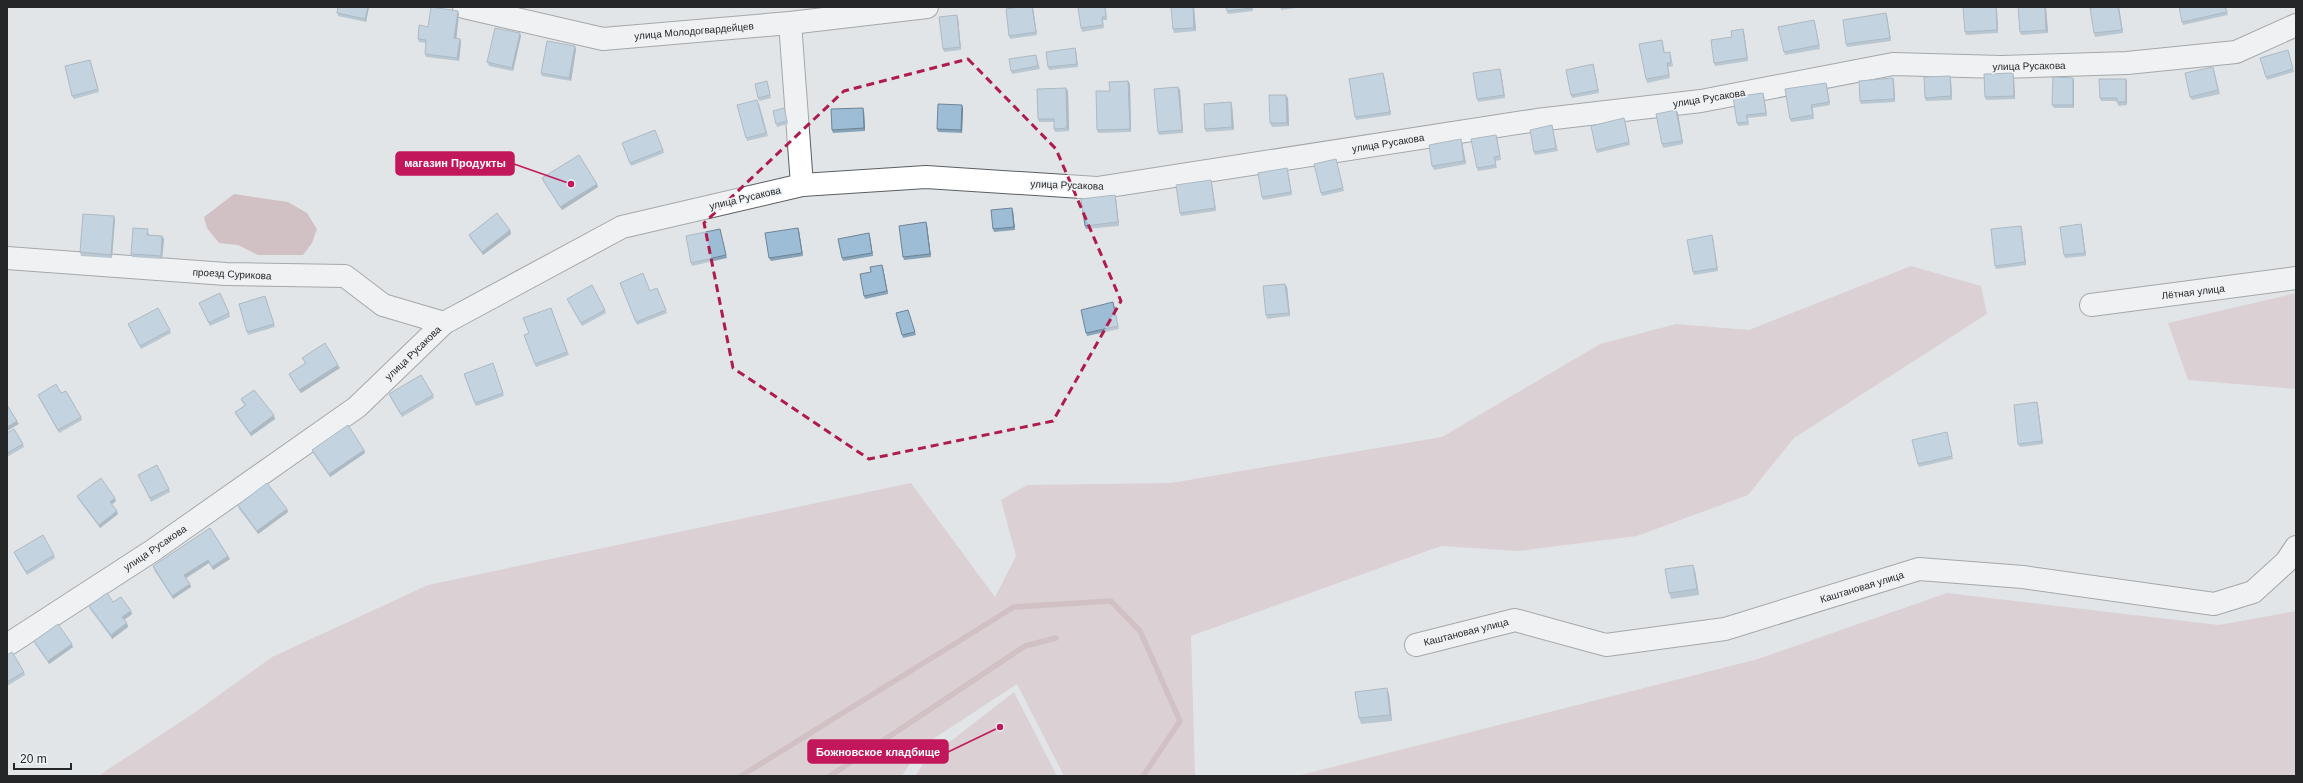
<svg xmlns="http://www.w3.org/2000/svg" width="2303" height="783" font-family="Helvetica,sans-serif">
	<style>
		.green { fill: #d3b6ba }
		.water { fill: #bd959b }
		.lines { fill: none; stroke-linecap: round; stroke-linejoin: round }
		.stream { stroke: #bd959b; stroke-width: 5.5 }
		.minor-casing { stroke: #5b5e60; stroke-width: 24 }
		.minor { stroke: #fff; stroke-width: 22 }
		.wall { fill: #87a3b8 }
		.shaded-wall { fill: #6e8496 }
		.building { fill: #9dbdd6; stroke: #6e8496 }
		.marked { fill: none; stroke: #ae1c4e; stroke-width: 3; stroke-dasharray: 8 5; stroke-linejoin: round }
		.labels { text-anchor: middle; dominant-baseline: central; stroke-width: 3.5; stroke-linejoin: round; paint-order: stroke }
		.street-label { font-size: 10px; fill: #252627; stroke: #eff2f5 }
		.leader { fill: none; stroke: #c2185b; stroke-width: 1.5 }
		.callout-dot { fill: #c2185b; stroke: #eff2f5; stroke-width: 1.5 }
		.callout { fill: #c2185b; stroke: #c2185b; stroke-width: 1.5 }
		.callout-label { font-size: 11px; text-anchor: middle; font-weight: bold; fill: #fff }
	</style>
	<rect width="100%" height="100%" fill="#e2e5e8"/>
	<g class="green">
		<path d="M1911 266 1981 286 1987 314 1794 438 1748 495 1637 536 1519 551 1441 546 1191 636 1195 776H1064L1017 684 921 747 902 776H98L194 713 272 657 428 585 911 483 995 597 1016 556 1001 500 1027 485 1171 483 1442 437 1600 344 1676 324 1749 330Z"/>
		<path d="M2296 293V389L2188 380 2168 323Z"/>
		<path d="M1947 593 2219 625 2296 611V776H1297L1758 659Z"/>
		<path d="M1014 692 1057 776H915L925 761Z"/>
	</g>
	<path class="water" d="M234 194 288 202 307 213 317 229 312 243 303 255H258L238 245 219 243 207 228 204 217Z"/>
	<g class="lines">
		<g class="stream">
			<path d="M741 776 1014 607 1111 601 1140 631 1180 721 1143 776"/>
			<path d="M830 776 1025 646 1056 638"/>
		</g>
		<defs>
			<g id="minor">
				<path d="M464 7 603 39 790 23 927 7"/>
				<path d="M790 23 802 185"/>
				<path d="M7 258 226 274 345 276 383 305 444 323"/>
				<path d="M2091 305 2296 278"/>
				<path d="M7 645 152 551 357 407 444 323 622 227 802 185 926 177 1097 188 1537 120 1701 101 1893 64 2001 67 2127 63 2236 52 2296 25"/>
				<path d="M1416 645 1515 620 1606 645 1725 629 1919 569 2023 577 2214 604 2253 592 2286 562 2296 547"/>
			</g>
		</defs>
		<use href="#minor" class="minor-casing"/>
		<use href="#minor" class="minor"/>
	</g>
	<g class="wall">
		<path d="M338 7H369L366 22 338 16 337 13Z"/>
		<path d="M1019 7H1033L1037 35 1010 39 1009 36Z"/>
		<path d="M1194 7 1196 31 1174 33 1173 29Z"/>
		<path d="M1226 7H1253V11L1228 14Z"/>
		<path d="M1280 7H1304L1281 10Z"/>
		<path d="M2018 7H2046L2048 33 2021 35 2020 32Z"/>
		<path d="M2101 7H2119L2123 33 2095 37 2094 33Z"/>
		<path d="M2226 7 2228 15 2183 25 2182 22Z"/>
		<path d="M1106 9 1107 20H1103L1104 28 1082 32 1081 28Z"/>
		<path d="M1997 9 1998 33 1966 35 1965 32Z"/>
		<path d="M459 14 456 39H460L461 42 459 61 426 57 425 54 426 43 419 42 418 39 428 27Z"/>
		<path d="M1887 16 1891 41 1847 47 1846 44Z"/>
		<path d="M958 18 961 50 944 52 943 49Z"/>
		<path d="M1815 23 1820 49 1785 55 1784 52Z"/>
		<path d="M1744 32 1748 61 1715 66 1714 63 1732 37Z"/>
		<path d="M520 33 521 36 513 71 489 66 487 62Z"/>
		<path d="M1662 40 1665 53 1671 56 1673 66 1668 67 1670 78 1647 83 1646 79Z"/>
		<path d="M1075 48 1076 51 1078 67 1049 70 1048 67Z"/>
		<path d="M576 49 571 81 542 76 541 73Z"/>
		<path d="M2289 53 2294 72 2267 80 2266 77Z"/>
		<path d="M1037 58 1040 69 1012 74 1011 71Z"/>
		<path d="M90 60 99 92 74 99 72 96Z"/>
		<path d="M1593 64 1599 93 1572 98 1571 95Z"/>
		<path d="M1500 69 1501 72 1505 98 1478 102 1477 99Z"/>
		<path d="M2214 70 2220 94 2192 100 2190 97Z"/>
		<path d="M2013 73 2014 77 2015 99 1986 100 1985 97Z"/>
		<path d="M1384 76 1391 115 1356 120 1355 117Z"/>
		<path d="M1893 78 1894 81 1895 102 1861 104 1860 101Z"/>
		<path d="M2073 78 2074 81V108H2054L2052 105Z"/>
		<path d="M1951 79 1952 100 1926 101 1925 98Z"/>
		<path d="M2126 79 2127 82V105L2118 106 2117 101H2101L2100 98Z"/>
		<path d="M1128 81 1130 84 1131 132 1098 133 1097 130Z"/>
		<path d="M768 84 771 98 759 101 758 98Z"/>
		<path d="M1827 86 1830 105 1813 108 1814 119 1791 122 1790 119Z"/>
		<path d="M1178 87 1180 90 1183 133 1159 135 1158 132Z"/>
		<path d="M1068 91 1069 131 1055 132 1054 129V122H1039L1038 119Z"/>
		<path d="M1764 96 1767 116 1748 118 1749 125 1738 126 1737 123Z"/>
		<path d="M1288 98 1289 126 1272 127 1270 123Z"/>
		<path d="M1231 102 1232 105 1234 130 1206 132 1205 129Z"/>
		<path d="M759 103 768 136 747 141 746 138Z"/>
		<path d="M963 108 962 133 938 132 937 129Z"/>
		<path d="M1676 110 1678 113 1683 144 1663 148 1662 144Z"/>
		<path d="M785 111 788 124 777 127 776 124Z"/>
		<path d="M864 111 865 131 833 133 832 130Z"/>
		<path d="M1625 121 1630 145 1597 153 1596 150Z"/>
		<path d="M1552 125 1558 151 1535 155 1534 152Z"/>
		<path d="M1496 135 1501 160 1495 161 1497 168 1478 171 1477 168Z"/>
		<path d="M1462 142 1466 164 1434 170 1432 166Z"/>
		<path d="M622 143 663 150 664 153 631 166Z"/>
		<path d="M1336 159 1344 191 1322 196 1321 193Z"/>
		<path d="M1287 168 1292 195 1263 200 1262 197Z"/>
		<path d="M542 178 597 184 598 187 562 210 543 181Z"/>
		<path d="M1211 180 1212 184 1216 211 1181 216 1180 213Z"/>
		<path d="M1115 195 1116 198 1119 226 1086 229 1085 226Z"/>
		<path d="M1013 211 1015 230 994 232 993 229Z"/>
		<path d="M115 219 112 258 81 256 80 252Z"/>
		<path d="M926 222 927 225 931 257 904 260 903 257Z"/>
		<path d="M2082 227 2086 256 2065 258 2064 255Z"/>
		<path d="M798 228 799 231 803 256 771 261 769 258Z"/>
		<path d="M720 229 727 258 692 266 691 263Z"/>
		<path d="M2022 229 2026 265 1996 269 1995 266Z"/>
		<path d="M510 230 511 234 483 255 470 238 469 235Z"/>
		<path d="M149 232V235L162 236 164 239 162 259 132 257 131 254Z"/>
		<path d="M1712 235 1713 239 1718 271 1694 275 1693 272Z"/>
		<path d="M870 237 873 256 843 261 842 258Z"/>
		<path d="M883 268 888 294 865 299 864 296 871 272Z"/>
		<path d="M620 283 650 291 657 288 667 313 637 325Z"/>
		<path d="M1287 287 1290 316 1267 319 1266 315Z"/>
		<path d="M265 296 275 327 248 335 239 304Z"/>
		<path d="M567 299 605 310 606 313 582 326Z"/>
		<path d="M199 303 229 313 230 317 210 326Z"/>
		<path d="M1114 305 1119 329 1087 336 1086 333Z"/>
		<path d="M551 308 569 355 536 367 524 335 529 333Z"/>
		<path d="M908 310 916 335 903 338 896 313Z"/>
		<path d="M128 324 170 330 171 333 141 349Z"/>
		<path d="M302 358 340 368 301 393 290 377 289 374 305 363Z"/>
		<path d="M493 363 504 396 476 406 464 374Z"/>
		<path d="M61 393 81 417 82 420 59 433 39 398 38 395Z"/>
		<path d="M389 394 433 395 434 398 402 417 390 397Z"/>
		<path d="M241 399 275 419 251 436 236 415 235 412 245 405 242 402Z"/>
		<path d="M2038 406 2043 444 2020 447 2018 444Z"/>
		<path d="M1947 432 1953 459 1919 467 1918 464Z"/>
		<path d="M7 433 23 444 24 447 7 457Z"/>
		<path d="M312 450H364L365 453 330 477 313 453Z"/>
		<path d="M138 475 169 489 170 492 151 502Z"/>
		<path d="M77 496 116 501 112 504 118 514 100 528 78 499Z"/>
		<path d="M238 505 287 509 288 512 258 534 239 509Z"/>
		<path d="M210 528 230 559 213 570 209 563 186 578 191 587 173 599 154 570 153 566Z"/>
		<path d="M14 552 54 555 55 558 27 575 15 555Z"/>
		<path d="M1695 571 1699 595 1671 599 1669 593Z"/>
		<path d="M113 602 131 611 132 614 124 620 127 623 128 627 112 639 90 609 89 606Z"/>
		<path d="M34 641 73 647 49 664 35 644Z"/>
		<path d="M7 655 24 672 25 675 7 686Z"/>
		<path d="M1389 694 1392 721 1361 724 1359 718Z"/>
	</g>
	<g class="shaded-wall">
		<path d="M368 7H369L366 22 365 19Z"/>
		<path d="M1032 7 1033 8 1037 35 1036 32Z"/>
		<path d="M1193 7H1194L1196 31 1194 28Z"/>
		<path d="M1996 7 1997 9 1998 33 1997 30Z"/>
		<path d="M2045 7H2046L2048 33 2046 30Z"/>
		<path d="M2118 7H2119L2123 33 2122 30Z"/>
		<path d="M458 11 459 14 456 42 454 38Z"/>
		<path d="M1886 13 1887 16 1891 41 1890 38Z"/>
		<path d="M957 15 958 18 961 50 960 47Z"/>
		<path d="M1814 20 1815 23 1820 49 1819 45Z"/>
		<path d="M1743 29 1744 32 1748 61 1747 58Z"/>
		<path d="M520 33 521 36 513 71 512 68Z"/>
		<path d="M460 39 461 42 459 61 457 58Z"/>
		<path d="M575 46 576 49 571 81 569 78Z"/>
		<path d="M1075 48 1076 51 1078 67 1077 64Z"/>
		<path d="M1593 64 1594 67 1599 93 1598 90Z"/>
		<path d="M1500 69 1501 72 1505 98 1504 95Z"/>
		<path d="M1383 73 1384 76 1391 115 1390 112Z"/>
		<path d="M2013 73 2014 77 2015 99 2014 96Z"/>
		<path d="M1950 76 1951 79 1952 100 1951 96Z"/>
		<path d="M1893 78 1894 81 1895 102 1894 99Z"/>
		<path d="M2073 78 2074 81V108L2073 105Z"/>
		<path d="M2126 79 2127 82V105L2126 102Z"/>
		<path d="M1128 81 1130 84 1131 132 1130 129Z"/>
		<path d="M1826 83 1827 86 1830 105 1829 102Z"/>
		<path d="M1178 87 1180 90 1183 133 1182 130Z"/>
		<path d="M1066 88 1068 91 1069 131 1067 128Z"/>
		<path d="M1763 93 1764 96 1767 116 1766 113Z"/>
		<path d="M1286 95 1288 98 1289 126 1287 123Z"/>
		<path d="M1231 102 1232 105 1234 130 1232 127Z"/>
		<path d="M962 105 963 108 962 133 961 130Z"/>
		<path d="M863 108 864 111 865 131 864 128Z"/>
		<path d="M1676 110 1678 113 1683 144 1682 141Z"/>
		<path d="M1496 135 1497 138 1501 160 1500 156Z"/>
		<path d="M1461 139 1462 142 1466 164 1464 161Z"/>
		<path d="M1287 168 1288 171 1292 195 1291 192Z"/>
		<path d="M1211 180 1212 184 1216 211 1215 208Z"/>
		<path d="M597 184 598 187 562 210 560 207Z"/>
		<path d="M1115 195 1116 198 1119 226 1118 222Z"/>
		<path d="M1012 208 1013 211 1015 230 1014 227Z"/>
		<path d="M114 216 115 219 112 258 111 255Z"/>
		<path d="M926 222 927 225 931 257 930 254Z"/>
		<path d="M2081 224 2082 227 2086 256 2085 253Z"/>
		<path d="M2021 226 2022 229 2026 265 2025 262Z"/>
		<path d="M798 228 799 231 803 256 802 253Z"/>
		<path d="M510 230 511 234 483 255 482 252Z"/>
		<path d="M869 233 870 237 873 256 872 253Z"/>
		<path d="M1712 235 1713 239 1718 271 1717 268Z"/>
		<path d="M162 236 164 239 162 259 161 256Z"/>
		<path d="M882 265 883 268 888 294 887 291Z"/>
		<path d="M1285 284 1287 287 1290 316 1289 313Z"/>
		<path d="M338 365 340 368 301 393 299 390Z"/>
		<path d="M2037 402 2038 406 2043 444 2042 441Z"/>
		<path d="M274 415 275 419 251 436 250 433Z"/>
		<path d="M17 421 19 424 7 431V427Z"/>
		<path d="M364 450 365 453 330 477 329 474Z"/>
		<path d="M115 498 116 501 111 505 110 502Z"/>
		<path d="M287 509 288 512 258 534 257 531Z"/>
		<path d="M117 511 118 514 100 528 99 525Z"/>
		<path d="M228 556 230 559 213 570 212 567Z"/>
		<path d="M208 560 209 563 186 578 184 575Z"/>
		<path d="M1693 565 1695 571 1699 595 1697 589Z"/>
		<path d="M190 584 191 587 173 599 172 596Z"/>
		<path d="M131 611 132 614 124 620 122 617Z"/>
		<path d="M127 623 128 627 112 639 111 635Z"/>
		<path d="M72 644 73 647 49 664 48 661Z"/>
		<path d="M1387 688 1389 694 1392 721 1390 715Z"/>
	</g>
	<g class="building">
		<path d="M338 7H368L365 19 337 13Z"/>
		<path d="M431 7 458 11 454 38 460 39 457 58 425 54 426 40 418 39 419 25 428 27Z"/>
		<path d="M1019 7H1032L1036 32 1009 36 1006 9Z"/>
		<path d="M1078 7H1105L1106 17H1102L1103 25 1081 28Z"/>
		<path d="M1171 7H1193L1194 28 1173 29Z"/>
		<path d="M1226 7H1252V8L1227 11Z"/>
		<path d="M1963 7H1996L1997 30 1965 32Z"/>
		<path d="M2018 7H2045L2046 30 2020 32Z"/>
		<path d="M2101 7H2118L2122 30 2094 33 2090 8Z"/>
		<path d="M2179 7H2225L2227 12 2182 22Z"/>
		<path d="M1886 13 1890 38 1846 44 1843 20Z"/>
		<path d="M957 15 960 47 943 49 939 17Z"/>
		<path d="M1814 20 1819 45 1784 52 1778 27Z"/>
		<path d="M495 28 520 33 512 68 487 62Z"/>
		<path d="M1743 29 1747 58 1714 63 1711 40 1732 37 1731 31Z"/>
		<path d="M1662 40 1664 53 1670 52 1671 63H1667L1669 75 1646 79 1639 44Z"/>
		<path d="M547 41 575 46 569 78 541 73Z"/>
		<path d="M1075 48 1077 64 1048 67 1046 52Z"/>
		<path d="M2288 50 2293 69 2266 77 2260 58Z"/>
		<path d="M1036 55 1038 66 1011 71 1009 59Z"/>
		<path d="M90 60 98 89 72 96 65 66Z"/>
		<path d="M1593 64 1598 90 1571 95 1566 70Z"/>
		<path d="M2213 67 2218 90 2190 97 2185 73Z"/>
		<path d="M1500 69 1504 95 1477 99 1473 73Z"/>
		<path d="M1383 73 1390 112 1355 117 1349 79Z"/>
		<path d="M2013 73 2014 96 1985 97 1984 74Z"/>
		<path d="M1950 76 1951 96 1925 98 1924 77Z"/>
		<path d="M2053 77 2073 78V105H2052Z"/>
		<path d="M1893 78 1894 99 1860 101 1859 81Z"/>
		<path d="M2099 79H2126V102H2117V98H2100Z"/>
		<path d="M767 81 770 95 758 98 755 84Z"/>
		<path d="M1128 81 1130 129 1097 130 1096 91H1110L1109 82Z"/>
		<path d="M1826 83 1829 102 1811 105 1813 115 1790 119 1785 89Z"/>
		<path d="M1178 87 1182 130 1158 132 1154 89Z"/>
		<path d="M1066 88 1067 128 1054 129V119H1038L1037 89Z"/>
		<path d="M1763 93 1766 113 1746 115 1748 122 1737 123 1733 97Z"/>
		<path d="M1269 95H1286L1287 123H1270Z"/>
		<path d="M757 100 766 133 746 138 737 105Z"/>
		<path d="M1231 102 1232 127 1205 129 1204 104Z"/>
		<path d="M938 104 962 105 961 130 937 129Z"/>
		<path d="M784 108 787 121 776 124 773 111Z"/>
		<path d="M863 108 864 128 832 130 831 109Z"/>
		<path d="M1676 110 1682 141 1662 144 1656 114Z"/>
		<path d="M1624 118 1629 142 1596 150 1591 126Z"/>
		<path d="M1552 125 1556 148 1534 152 1530 130Z"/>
		<path d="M655 130 663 150 630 163 622 143Z"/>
		<path d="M1496 135 1500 156 1494 157 1496 165 1477 168 1471 139Z"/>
		<path d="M1461 139 1464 161 1432 166 1429 145Z"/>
		<path d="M579 155 597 184 560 207 542 178Z"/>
		<path d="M1336 159 1343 188 1321 193 1314 164Z"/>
		<path d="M1287 168 1291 192 1262 197 1258 173Z"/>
		<path d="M1211 180 1215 208 1180 213 1176 185Z"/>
		<path d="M1115 195 1118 222 1085 226 1081 199Z"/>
		<path d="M1012 208 1014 227 993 229 991 210Z"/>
		<path d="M497 213 510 230 482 252 469 235Z"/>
		<path d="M83 214 114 216 111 255 80 252Z"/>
		<path d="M926 222 930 254 903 257 899 226Z"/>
		<path d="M2081 224 2085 253 2064 255 2060 227Z"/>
		<path d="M2021 226 2025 262 1995 266 1991 229Z"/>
		<path d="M133 228 148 229 147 235 162 236 161 256 131 254Z"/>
		<path d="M798 228 802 253 769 258 765 233Z"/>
		<path d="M720 229 726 255 691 263 686 236Z"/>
		<path d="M869 233 872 253 842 258 838 239Z"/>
		<path d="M1712 235 1717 268 1693 272 1687 240Z"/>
		<path d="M882 265 887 291 864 296 860 274 871 272 870 267Z"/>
		<path d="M643 273 650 291 657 288 666 310 636 322 620 283Z"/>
		<path d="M1285 284 1289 313 1266 315 1263 286Z"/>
		<path d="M592 285 605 310 581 323 567 299Z"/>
		<path d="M220 293 229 313 209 323 199 303Z"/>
		<path d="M265 296 274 324 247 332 239 304Z"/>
		<path d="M1113 302 1118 326 1086 333 1081 310Z"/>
		<path d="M158 308 170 330 140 346 128 324Z"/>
		<path d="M551 308 567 352 535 364 524 335 529 333 523 318Z"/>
		<path d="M908 310 915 332 902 335 896 313Z"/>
		<path d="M325 343 338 365 299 390 289 374 306 363 302 358Z"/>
		<path d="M493 363 503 393 475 403 464 374Z"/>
		<path d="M421 375 433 395 401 414 389 394Z"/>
		<path d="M56 384 61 393 66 391 81 417 58 430 38 395Z"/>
		<path d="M254 390 274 415 250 433 235 412 246 405 241 399Z"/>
		<path d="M2037 402 2042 441 2018 444 2014 405Z"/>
		<path d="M7 405 17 421 7 427Z"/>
		<path d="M348 425 364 450 329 474 312 450Z"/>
		<path d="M14 429 23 444 7 453V433Z"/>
		<path d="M1947 432 1952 456 1918 464 1912 440Z"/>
		<path d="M157 465 169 489 150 498 138 475Z"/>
		<path d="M101 478 115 498 110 502 117 511 99 525 77 496Z"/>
		<path d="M267 483 287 509 257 531 238 505Z"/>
		<path d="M210 528 228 556 212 567 208 560 184 575 190 584 172 596 153 566Z"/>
		<path d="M43 535 54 555 26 572 14 552Z"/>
		<path d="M1693 565 1697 589 1669 593 1665 569Z"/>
		<path d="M107 593 113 602 121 597 131 611 122 617 127 623 111 635 89 606Z"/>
		<path d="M58 624 72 644 48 661 34 641Z"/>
		<path d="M12 652 24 672 7 682V655Z"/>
		<path d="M1387 688 1390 715 1359 718 1355 692Z"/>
	</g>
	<path d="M0 0H2303V783H0ZM968 59 1056 149 1121 301 1053 421 869 459 733 368 704 223 844 91Z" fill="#e2e5e8" fill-opacity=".55" fill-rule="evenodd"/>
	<path class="marked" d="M968 59 1056 149 1121 301 1053 421 869 459 733 368 704 223 844 91Z"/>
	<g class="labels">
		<g class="street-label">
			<text transform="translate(694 31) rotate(-5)">улица Молодогвардейцев</text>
			<text transform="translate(2029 66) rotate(-1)">улица Русакова</text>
			<text transform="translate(1709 98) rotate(-9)">улица Русакова</text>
			<text transform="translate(1388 143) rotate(-9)">улица Русакова</text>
			<text transform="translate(1067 185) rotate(2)">улица Русакова</text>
			<text transform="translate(745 198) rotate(-13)">улица Русакова</text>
			<text transform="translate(232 274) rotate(3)">проезд Сурикова</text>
			<text transform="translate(2193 292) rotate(-7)">Лётная улица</text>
			<text transform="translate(413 353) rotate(-44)">улица Русакова</text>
			<text transform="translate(155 548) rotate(-34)">улица Русакова</text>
			<text transform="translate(1862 587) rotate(-17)">Каштановая улица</text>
			<text transform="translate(1466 632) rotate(-14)">Каштановая улица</text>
		</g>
	</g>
	<path class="leader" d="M571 184L514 164M1000 727L948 752"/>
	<g class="callout-dot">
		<circle cx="571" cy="184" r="4"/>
		<circle cx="1000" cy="727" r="4"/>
	</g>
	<g class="callout">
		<rect x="396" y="152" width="118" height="23" rx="4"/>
		<rect x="808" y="740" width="140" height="23" rx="4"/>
	</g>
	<g class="callout-label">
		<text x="455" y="167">магазин Продукты</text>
		<text x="878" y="756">Божновское кладбище</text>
	</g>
	<rect width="2303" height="783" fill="none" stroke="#252627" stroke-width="16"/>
	<path d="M14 763v6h57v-6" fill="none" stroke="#252627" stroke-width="2"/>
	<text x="20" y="763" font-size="12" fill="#252627" stroke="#eff2f5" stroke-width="3" paint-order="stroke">20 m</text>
</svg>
